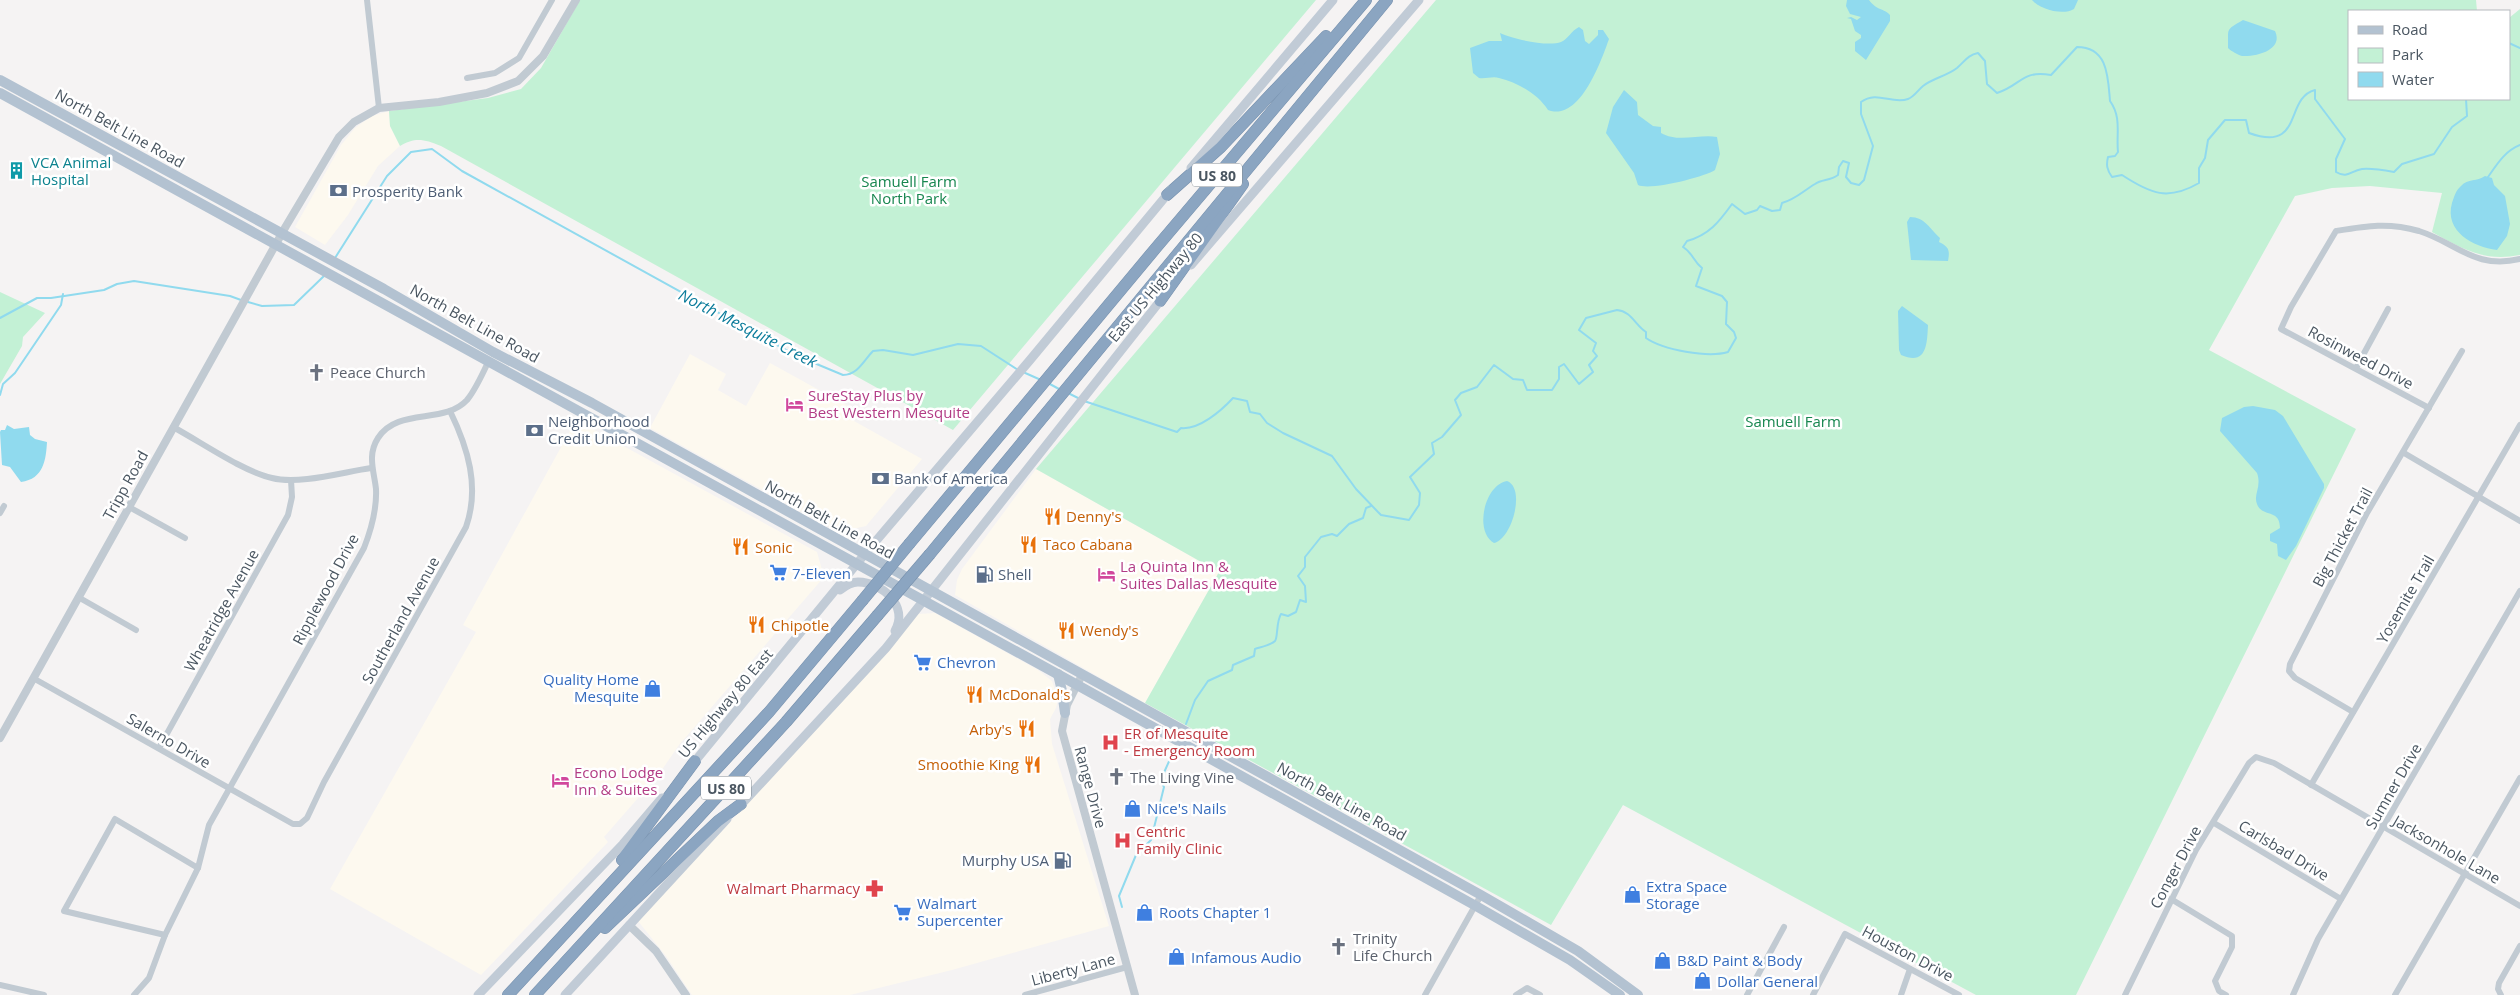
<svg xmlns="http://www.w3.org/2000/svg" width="2520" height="995" font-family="'Open Sans',sans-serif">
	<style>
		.commercial { fill: #fdf9ef }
		.green { fill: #c3f1d5 }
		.water { fill: #90daee }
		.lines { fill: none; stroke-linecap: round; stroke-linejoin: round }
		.stream { stroke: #90daee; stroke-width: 2 }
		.motorway-casing { stroke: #7690ad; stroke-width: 12 }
		.minor { stroke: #c1cad2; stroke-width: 6 }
		.tertiary { stroke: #c1cad2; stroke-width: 8 }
		.secondary { stroke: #c1cbd6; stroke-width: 9 }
		.primary { stroke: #b3c2d1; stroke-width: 10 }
		.motorway { stroke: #8ba5c1; stroke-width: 11 }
		.motorway-bridge-casing { stroke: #7690ad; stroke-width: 12; stroke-linecap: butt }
		.motorway-bridge { stroke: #8ba5c1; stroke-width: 11 }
		.labels { text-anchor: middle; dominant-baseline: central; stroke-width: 5; stroke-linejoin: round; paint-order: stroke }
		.shield { fill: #fff; stroke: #808990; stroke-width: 1 }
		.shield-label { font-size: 14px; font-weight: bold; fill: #4a5661 }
		.street-label { font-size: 15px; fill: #4a5661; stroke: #fff }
		.culture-label { font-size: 15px; fill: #0d838f; stroke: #fff; text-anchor: start }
		.park-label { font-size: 15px; fill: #17864f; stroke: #fff }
		.service-label { font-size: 15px; fill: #4e5e75; stroke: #fff; text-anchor: start }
		.worship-label { font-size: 15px; fill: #5b616d; stroke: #fff; text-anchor: start }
		.hotel-label { font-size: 15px; fill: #b23c85; stroke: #fff; text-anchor: start }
		.food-label { font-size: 15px; fill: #c56008; stroke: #fff; text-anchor: start }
		.shop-label { font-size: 15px; fill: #366cbe; stroke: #fff; text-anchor: start }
		.health-label { font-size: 15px; fill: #be3a42; stroke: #fff; text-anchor: start }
		.water-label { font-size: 16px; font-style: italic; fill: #0c7c9b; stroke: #fff }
	</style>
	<rect width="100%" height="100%" fill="#f5f3f3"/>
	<g class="commercial">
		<path d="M389 111 390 126 400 146 378 166 348 215 325 245 295 227 341 145 355 128 372 116Z"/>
		<path d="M690 354 726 374 718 390 746 406 770 363 859 412 854 421 922 459 866 526 839 532 650 428Z"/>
		<path d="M576 420 817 552 824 577 679 745 659 774 604 837 608 842 481 975 330 889 476 632 463 625Z"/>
		<path d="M1036 469 1219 572 1145 703 955 595 957 580 962 569Z"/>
		<path d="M935 613 1038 670 1052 681 1058 699 1056 708 1050 719 1052 744 1109 926 952 970 850 995H692L666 956 638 921 841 703 918 614Z"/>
	</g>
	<g class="green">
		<path d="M580 0H1316L953 430 441 146C424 139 415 137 400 146L390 126 389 111 488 98 521 89 541 68Z"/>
		<path d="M1436 0H2476L2477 11H2349V99H2509V18L2520 9V255C2483 262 2463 249 2432 232L2442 193 2370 186 2332 188 2295 196 2209 350 2356 429 2076 995H1976L1623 805 1551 925 1145 703 1219 572 1036 469Z"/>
		<path d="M0 292 45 313 23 337 22 346 0 384Z"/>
	</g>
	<g class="water">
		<path d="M1847 0H1869C1877 11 1884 8 1890 15V21L1866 60 1855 51V42L1861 38V35L1855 31 1851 19 1847 18 1851 17 1857 20 1861 17 1850 14 1846 6Z"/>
		<path d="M2032 0H2078L2074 9C2063 16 2039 9 2032 0Z"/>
		<path d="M2243 20 2275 31C2284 50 2256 57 2242 56 2238 55 2231 51 2228 48 2229 28 2224 31 2243 20Z"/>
		<path d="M1579 27 1583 30 1585 41 1589 44 1598 35V30H1603L1609 39C1601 61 1580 122 1548 110 1537 93 1518 83 1499 78 1493 76 1486 79 1479 78L1473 73 1470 48 1489 41H1502L1500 33C1512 39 1548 47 1561 42 1568 39 1571 31 1579 27Z"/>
		<path d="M1624 90 1637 102 1638 115 1653 126 1661 127V133C1678 143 1699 134 1717 137L1720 154 1715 170C1704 177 1650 191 1638 185L1634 173 1606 133 1613 107Z"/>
		<path d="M2485 176 2492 178 2494 185 2505 196 2510 224 2507 236 2497 250C2473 247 2444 231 2452 203 2454 197 2456 190 2461 186 2468 178 2477 182 2485 176Z"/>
		<path d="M1910 217C1925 217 1930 229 1940 238L1939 242C1949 247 1950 250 1948 261L1911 260 1907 222Z"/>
		<path d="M1902 306 1928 325C1927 344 1927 366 1901 355L1899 350 1898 311Z"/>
		<path d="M2253 406 2275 410 2283 416 2324 484V488L2296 546 2286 560 2278 556 2277 544 2270 541V534L2280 528C2280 508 2262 518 2257 504 2253 494 2262 487 2257 473L2220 431 2222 418 2244 407Z"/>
		<path d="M7 425 14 429 29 427 30 435 35 439 47 442C46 459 44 479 21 482L10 467 2 465 0 432 1 430H5Z"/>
		<path d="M1507 481C1526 488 1512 539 1494 543 1474 532 1484 485 1507 481Z"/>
	</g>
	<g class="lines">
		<g class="stream">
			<path d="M2509 43 2520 48"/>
			<path d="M2488 177C2497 164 2505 151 2520 145"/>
			<path d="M335 258 387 176 411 152 432 149 462 171 795 355 843 375C858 375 864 360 873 351L883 350 913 355 958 344 981 346 1018 370"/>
			<path d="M248 302 262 306 294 305 325 275"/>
			<path d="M0 318 37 298H51L104 290 117 284 134 281 230 296 241 300"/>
			<path d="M1023 372 1041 380"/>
			<path d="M1048 383 1059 389"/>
			<path d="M1068 393 1080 399"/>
			<path d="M0 395 3 384 15 373 61 305 63 294"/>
			<path d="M1084 401 1177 432 1181 428C1199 430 1221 411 1233 398L1247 401 1250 412 1260 414 1267 423 1283 433 1332 456 1356 489 1378 512 1381 515 1409 520 1419 505 1420 493 1410 477 1434 454 1432 443 1442 437 1461 415 1455 400 1461 393 1477 387 1494 365 1513 379 1523 380 1527 390H1552L1559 379V367L1564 364 1579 384 1593 372 1589 365 1597 356 1593 351 1596 343 1579 330 1586 318 1617 310C1631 311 1636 326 1646 332V338C1663 350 1708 358 1728 352L1736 338 1734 332 1726 324 1727 302 1722 296 1696 286 1702 268C1693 261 1693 253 1683 247L1687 241C1709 235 1719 222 1732 204L1745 214 1757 210 1760 206 1772 211 1780 210 1782 203C1796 199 1803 191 1815 184 1822 179 1830 181 1838 175L1839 167 1843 161 1849 163 1846 177 1851 183 1859 185 1864 180 1873 146 1861 114V102C1877 90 1892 105 1908 99 1914 97 1918 90 1923 86 1933 78 1947 76 1957 68 1965 61 1968 55 1978 53L1985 61 1987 84 1997 93C2022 85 2021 70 2051 75L2077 47C2108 47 2108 77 2110 101 2122 118 2116 134 2118 152L2115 156 2108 157C2106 165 2107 170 2112 177L2122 175C2151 194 2168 201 2199 183V168L2205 158 2208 140 2225 120H2246L2249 133C2304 153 2284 98 2315 90V99L2345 139 2336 159V172C2348 179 2350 171 2362 169 2372 168 2383 170 2394 172L2402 164 2434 154 2452 127 2467 116 2466 99"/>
			<path d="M1186 724 1195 700 1208 681 1232 670 1233 665 1254 656 1255 649C1261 647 1271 645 1275 641 1278 638 1276 622 1281 614L1288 616 1296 612 1300 600 1306 602 1305 586 1298 576 1305 567V557L1321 537 1332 534 1337 536 1349 524 1363 518 1366 508 1371 506"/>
			<path d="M1122 907 1119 896 1136 855 1151 840 1164 787 1161 782 1162 777 1175 748"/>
		</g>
		<defs>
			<g id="motorway">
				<path d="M1167 195 1221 147 1326 36"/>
				<path d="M1160 301 1243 184"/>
				<path d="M910 543 1155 249 1366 0"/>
				<path d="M930 554 1387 0"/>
				<path d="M622 860 695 761"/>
				<path d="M605 928 718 821 741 804"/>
				<path d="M508 995 769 712 862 601"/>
				<path d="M535 995 786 722 877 616"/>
			</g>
		</defs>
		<use href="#motorway" class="motorway-casing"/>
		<g class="minor">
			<path d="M367 0 379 108"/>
			<path d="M467 78 495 73 519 58 552 0"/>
			<path d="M2356 368 2388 309"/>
			<path d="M2429 408 2281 329 2291 307 2336 231C2366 226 2388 222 2419 231 2457 243 2475 270 2520 259"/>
			<path d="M173 427C201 442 242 471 272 478 299 485 343 472 371 468"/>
			<path d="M2404 453 2520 521"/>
			<path d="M129 507 185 538"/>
			<path d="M0 513 4 506"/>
			<path d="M78 597 136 630"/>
			<path d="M33 678 293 824H300L307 818 324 782 466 527C480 487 468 448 450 411"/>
			<path d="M2353 712 2295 678 2289 671 2290 664 2367 513 2462 351"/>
			<path d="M159 748 288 515 292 497 291 480"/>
			<path d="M2311 785 2520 425"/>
			<path d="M2214 823 2341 899"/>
			<path d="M2171 899 2232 936V947L2215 981 2219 991 2226 995"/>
			<path d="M165 935 64 911 115 819 198 868"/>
			<path d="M0 985 44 995"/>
			<path d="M134 995 149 978 165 935 198 868 209 825 364 548C371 530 377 510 376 489 374 471 367 455 378 438 398 407 444 425 467 400 476 389 483 373 489 360"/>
			<path d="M1025 995 1127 967"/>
			<path d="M1425 995 1481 895"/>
			<path d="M1516 995 1527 988 1540 995"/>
			<path d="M1747 995 1784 927"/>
			<path d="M1813 995 1845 934 1959 995"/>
			<path d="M1901 995 1910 969"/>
			<path d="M2125 995 2196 850 2249 763 2256 757 2274 763 2520 906"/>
			<path d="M2293 995 2318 939 2520 591"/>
			<path d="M2395 995 2520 778"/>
			<path d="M2501 995 2498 989 2499 983 2520 946"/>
		</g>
		<g class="tertiary">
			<path d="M1082 675 1067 705 1062 731 1135 995"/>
			<path d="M0 738 286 226 339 137 354 122 379 108 439 102 487 93 518 81 543 56 576 0"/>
			<path d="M629 925 656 951 686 995"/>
		</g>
		<g class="secondary">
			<path d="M1191 168 1333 0"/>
			<path d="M1191 265 1419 0"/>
			<path d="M840 590C845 586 851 582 858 582 882 582 909 606 895 631"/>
			<path d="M691 766 864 555 1030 360 1171 190"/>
			<path d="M738 808 886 648 1164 296"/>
			<path d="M478 995 623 844 662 798"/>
			<path d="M565 995 727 819"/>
		</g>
		<g class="primary">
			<path d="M0 80 384 289 493 352 592 403 1481 895 1578 951 1638 995"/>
			<path d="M0 93 1070 681 1476 906 1570 960 1620 995"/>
			<path d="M1058 674 1062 691 1065 713"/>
		</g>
		<use href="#motorway" class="motorway"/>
		<defs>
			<g id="motorway-bridge">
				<path d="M862 601 910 543"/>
				<path d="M877 616 930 554"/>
			</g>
		</defs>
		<use href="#motorway-bridge" class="motorway-bridge-casing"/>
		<use href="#motorway-bridge" class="motorway-bridge"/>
	</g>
	<defs>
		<symbol id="building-bare" viewBox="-9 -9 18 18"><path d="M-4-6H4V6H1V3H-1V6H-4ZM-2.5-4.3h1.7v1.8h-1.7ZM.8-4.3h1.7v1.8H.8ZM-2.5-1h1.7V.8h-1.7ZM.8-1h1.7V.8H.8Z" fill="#0f9aa8" stroke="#fff" stroke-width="2.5" paint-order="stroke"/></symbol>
		<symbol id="bank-bare" viewBox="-9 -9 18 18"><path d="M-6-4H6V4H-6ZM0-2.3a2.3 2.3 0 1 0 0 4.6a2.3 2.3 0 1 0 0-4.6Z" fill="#5c6f8a" stroke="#fff" stroke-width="2.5" paint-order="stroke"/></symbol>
		<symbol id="church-bare" viewBox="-9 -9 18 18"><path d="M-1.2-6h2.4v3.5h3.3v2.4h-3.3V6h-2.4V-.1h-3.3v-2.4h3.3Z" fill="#6b7280" stroke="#fff" stroke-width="2.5" paint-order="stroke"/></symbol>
		<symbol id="hotel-bare" viewBox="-9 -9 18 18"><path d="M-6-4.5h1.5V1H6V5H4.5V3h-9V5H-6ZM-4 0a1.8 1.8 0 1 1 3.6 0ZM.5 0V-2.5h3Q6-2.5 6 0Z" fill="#d1479c" stroke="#fff" stroke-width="2.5" paint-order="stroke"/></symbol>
		<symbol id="restaurant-bare" viewBox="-9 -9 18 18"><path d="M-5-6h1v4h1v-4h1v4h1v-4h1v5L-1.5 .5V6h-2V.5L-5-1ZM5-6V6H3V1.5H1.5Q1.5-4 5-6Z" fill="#e8710a" stroke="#fff" stroke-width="2.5" paint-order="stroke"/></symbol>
		<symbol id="supermarket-bare" viewBox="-9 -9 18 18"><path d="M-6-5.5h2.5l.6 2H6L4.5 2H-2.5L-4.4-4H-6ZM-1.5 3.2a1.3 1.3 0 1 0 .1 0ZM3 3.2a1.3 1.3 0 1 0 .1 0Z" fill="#3f7fe0" stroke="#fff" stroke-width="2.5" paint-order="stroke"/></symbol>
		<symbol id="fuel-bare" viewBox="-9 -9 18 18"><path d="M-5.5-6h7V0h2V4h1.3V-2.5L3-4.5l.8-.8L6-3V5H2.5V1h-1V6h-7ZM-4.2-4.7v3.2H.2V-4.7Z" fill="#5c6f8a" stroke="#fff" stroke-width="2.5" paint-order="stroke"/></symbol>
		<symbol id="shop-bare" viewBox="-9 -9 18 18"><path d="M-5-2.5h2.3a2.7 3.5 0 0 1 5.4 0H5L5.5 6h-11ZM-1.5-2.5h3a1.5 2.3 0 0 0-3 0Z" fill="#3f7fe0" stroke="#fff" stroke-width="2.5" paint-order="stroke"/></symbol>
		<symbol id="hospital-bare" viewBox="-9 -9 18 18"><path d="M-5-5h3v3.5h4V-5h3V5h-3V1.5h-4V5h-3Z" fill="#e0444e" stroke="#fff" stroke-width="2.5" paint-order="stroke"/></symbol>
		<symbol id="pharmacy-bare" viewBox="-9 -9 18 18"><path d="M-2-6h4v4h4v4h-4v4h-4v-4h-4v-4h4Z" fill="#e0444e" stroke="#fff" stroke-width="2.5" paint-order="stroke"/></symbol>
	</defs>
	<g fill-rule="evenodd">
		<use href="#building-bare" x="4" y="158" width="25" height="25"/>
		<use href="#bank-bare" x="326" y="178" width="25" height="25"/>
		<use href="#church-bare" x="304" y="360" width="25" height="25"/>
		<use href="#hotel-bare" x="782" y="392" width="25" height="25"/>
		<use href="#bank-bare" x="522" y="418" width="25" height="25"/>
		<use href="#bank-bare" x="868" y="466" width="25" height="25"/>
		<use href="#restaurant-bare" x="1040" y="504" width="25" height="25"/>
		<use href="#restaurant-bare" x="1016" y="532" width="25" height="25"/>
		<use href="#restaurant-bare" x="728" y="534" width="25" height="25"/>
		<use href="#supermarket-bare" x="766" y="560" width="25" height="25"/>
		<use href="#fuel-bare" x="972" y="562" width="25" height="25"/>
		<use href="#hotel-bare" x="1094" y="562" width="25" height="25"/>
		<use href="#restaurant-bare" x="744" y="612" width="25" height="25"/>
		<use href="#restaurant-bare" x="1054" y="618" width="25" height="25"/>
		<use href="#supermarket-bare" x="910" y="650" width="25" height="25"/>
		<use href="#shop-bare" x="640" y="676" width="25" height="25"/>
		<use href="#restaurant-bare" x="962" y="682" width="25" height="25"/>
		<use href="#restaurant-bare" x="1014" y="716" width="25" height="25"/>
		<use href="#hospital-bare" x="1098" y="730" width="25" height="25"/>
		<use href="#restaurant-bare" x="1020" y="752" width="25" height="25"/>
		<use href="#church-bare" x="1104" y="764" width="25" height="25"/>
		<use href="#hotel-bare" x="548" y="768" width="25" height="25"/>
		<use href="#shop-bare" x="1120" y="796" width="25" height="25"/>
		<use href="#hospital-bare" x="1110" y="828" width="25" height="25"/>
		<use href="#fuel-bare" x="1050" y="848" width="25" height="25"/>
		<use href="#pharmacy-bare" x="862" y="876" width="25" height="25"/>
		<use href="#shop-bare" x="1620" y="882" width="25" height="25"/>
		<use href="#supermarket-bare" x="890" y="900" width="25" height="25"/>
		<use href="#shop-bare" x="1132" y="900" width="25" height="25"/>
		<use href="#church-bare" x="1326" y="934" width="25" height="25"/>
		<use href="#shop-bare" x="1164" y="944" width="25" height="25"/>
		<use href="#shop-bare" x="1650" y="948" width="25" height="25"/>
		<use href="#shop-bare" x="1690" y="968" width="25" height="25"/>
	</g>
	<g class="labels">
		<g class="shield">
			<rect x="1192" y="163.5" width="50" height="23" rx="4"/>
			<rect x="701" y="776.5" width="50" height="23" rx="4"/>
		</g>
		<g class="shield-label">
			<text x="1217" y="175">US 80</text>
			<text x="726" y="788">US 80</text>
		</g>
		<g class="street-label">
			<text transform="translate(120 128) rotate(29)">North Belt Line Road</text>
			<text transform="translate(1155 287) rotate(-50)">East US Highway 80</text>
			<text transform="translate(475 323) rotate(29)">North Belt Line Road</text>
			<text transform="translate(2361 357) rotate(28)">Rosinweed Drive</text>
			<text transform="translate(125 485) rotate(-61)">Tripp Road</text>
			<text transform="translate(830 519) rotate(29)">North Belt Line Road</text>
			<text transform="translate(2342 537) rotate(-62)">Big Thicket Trail</text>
			<text transform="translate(325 589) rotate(-62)">Ripplewood Drive</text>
			<text transform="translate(2405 599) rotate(-60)">Yosemite Trail</text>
			<text transform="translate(221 610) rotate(-61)">Wheatridge Avenue</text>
			<text transform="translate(400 620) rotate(-61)">Southerland Avenue</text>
			<text transform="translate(725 703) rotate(-50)">US Highway 80 East</text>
			<text transform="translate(169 740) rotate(30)">Salerno Drive</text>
			<text transform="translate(2393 786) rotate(-60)">Sumner Drive</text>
			<text transform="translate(1091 787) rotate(75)">Range Drive</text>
			<text transform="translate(1342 801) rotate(29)">North Belt Line Road</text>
			<text transform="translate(2447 849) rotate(30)">Jacksonhole Lane</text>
			<text transform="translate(2284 850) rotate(31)">Carlsbad Drive</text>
			<text transform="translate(2175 867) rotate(-62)">Conger Drive</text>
			<text transform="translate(1908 953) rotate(28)">Houston Drive</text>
			<text transform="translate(1073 969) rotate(-15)">Liberty Lane</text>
		</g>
		<g class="culture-label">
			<text x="31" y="162">VCA Animal<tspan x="31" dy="17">Hospital</tspan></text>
		</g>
		<g class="park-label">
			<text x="909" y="181">Samuell Farm<tspan x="909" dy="17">North Park</tspan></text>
			<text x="1793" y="421">Samuell Farm</text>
		</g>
		<g class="service-label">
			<text x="352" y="191">Prosperity Bank</text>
			<text x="548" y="421">Neighborhood<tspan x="548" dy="17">Credit Union</tspan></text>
			<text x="894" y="478">Bank of America</text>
			<text x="998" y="574">Shell</text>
			<text x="1049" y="860" text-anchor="end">Murphy USA</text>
		</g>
		<g class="worship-label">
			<text x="330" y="372">Peace Church</text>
			<text x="1130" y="777">The Living Vine</text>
			<text x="1353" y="938">Trinity<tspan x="1353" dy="17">Life Church</tspan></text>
		</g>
		<g class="hotel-label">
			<text x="808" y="395">SureStay Plus by<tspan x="808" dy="17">Best Western Mesquite</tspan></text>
			<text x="1120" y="566">La Quinta Inn &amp;<tspan x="1120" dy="17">Suites Dallas Mesquite</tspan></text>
			<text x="574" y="772">Econo Lodge<tspan x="574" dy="17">Inn &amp; Suites</tspan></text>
		</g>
		<g class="food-label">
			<text x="1066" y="516">Denny's</text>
			<text x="1043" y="544">Taco Cabana</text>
			<text x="755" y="547">Sonic</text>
			<text x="771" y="625">Chipotle</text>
			<text x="1080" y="630">Wendy's</text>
			<text x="989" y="694">McDonald's</text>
			<text x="1012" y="729" text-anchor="end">Arby's</text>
			<text x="1019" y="764" text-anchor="end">Smoothie King</text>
		</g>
		<g class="shop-label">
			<text x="792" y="573">7-Eleven</text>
			<text x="937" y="662">Chevron</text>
			<text x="639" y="679" text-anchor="end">Quality Home<tspan x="639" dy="17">Mesquite</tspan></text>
			<text x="1147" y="808">Nice's Nails</text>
			<text x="1646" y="886">Extra Space<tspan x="1646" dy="17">Storage</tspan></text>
			<text x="917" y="903">Walmart<tspan x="917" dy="17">Supercenter</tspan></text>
			<text x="1159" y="912">Roots Chapter 1</text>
			<text x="1191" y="957">Infamous Audio</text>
			<text x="1677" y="960">B&amp;D Paint &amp; Body</text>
			<text x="1717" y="981">Dollar General</text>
		</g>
		<g class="health-label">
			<text x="1124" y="733">ER of Mesquite<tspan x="1124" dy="17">- Emergency Room</tspan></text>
			<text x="1136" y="831">Centric<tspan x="1136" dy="17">Family Clinic</tspan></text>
			<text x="860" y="888" text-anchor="end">Walmart Pharmacy</text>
		</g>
		<g class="water-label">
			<text transform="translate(748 328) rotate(27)">North Mesquite Creek</text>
		</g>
	</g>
	<rect x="2348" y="10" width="162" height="90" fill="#ffffff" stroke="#b7bbc0"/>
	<rect x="2358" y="26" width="25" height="8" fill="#b3c2d1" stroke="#b7bbc0"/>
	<text x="2392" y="35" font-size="15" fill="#4a5661">Road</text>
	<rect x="2358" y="48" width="25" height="15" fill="#c3f1d5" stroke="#b7bbc0"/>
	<text x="2392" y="60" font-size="15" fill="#4a5661">Park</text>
	<rect x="2358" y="72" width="25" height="15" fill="#90daee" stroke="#b7bbc0"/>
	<text x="2392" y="85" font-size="15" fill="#4a5661">Water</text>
</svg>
